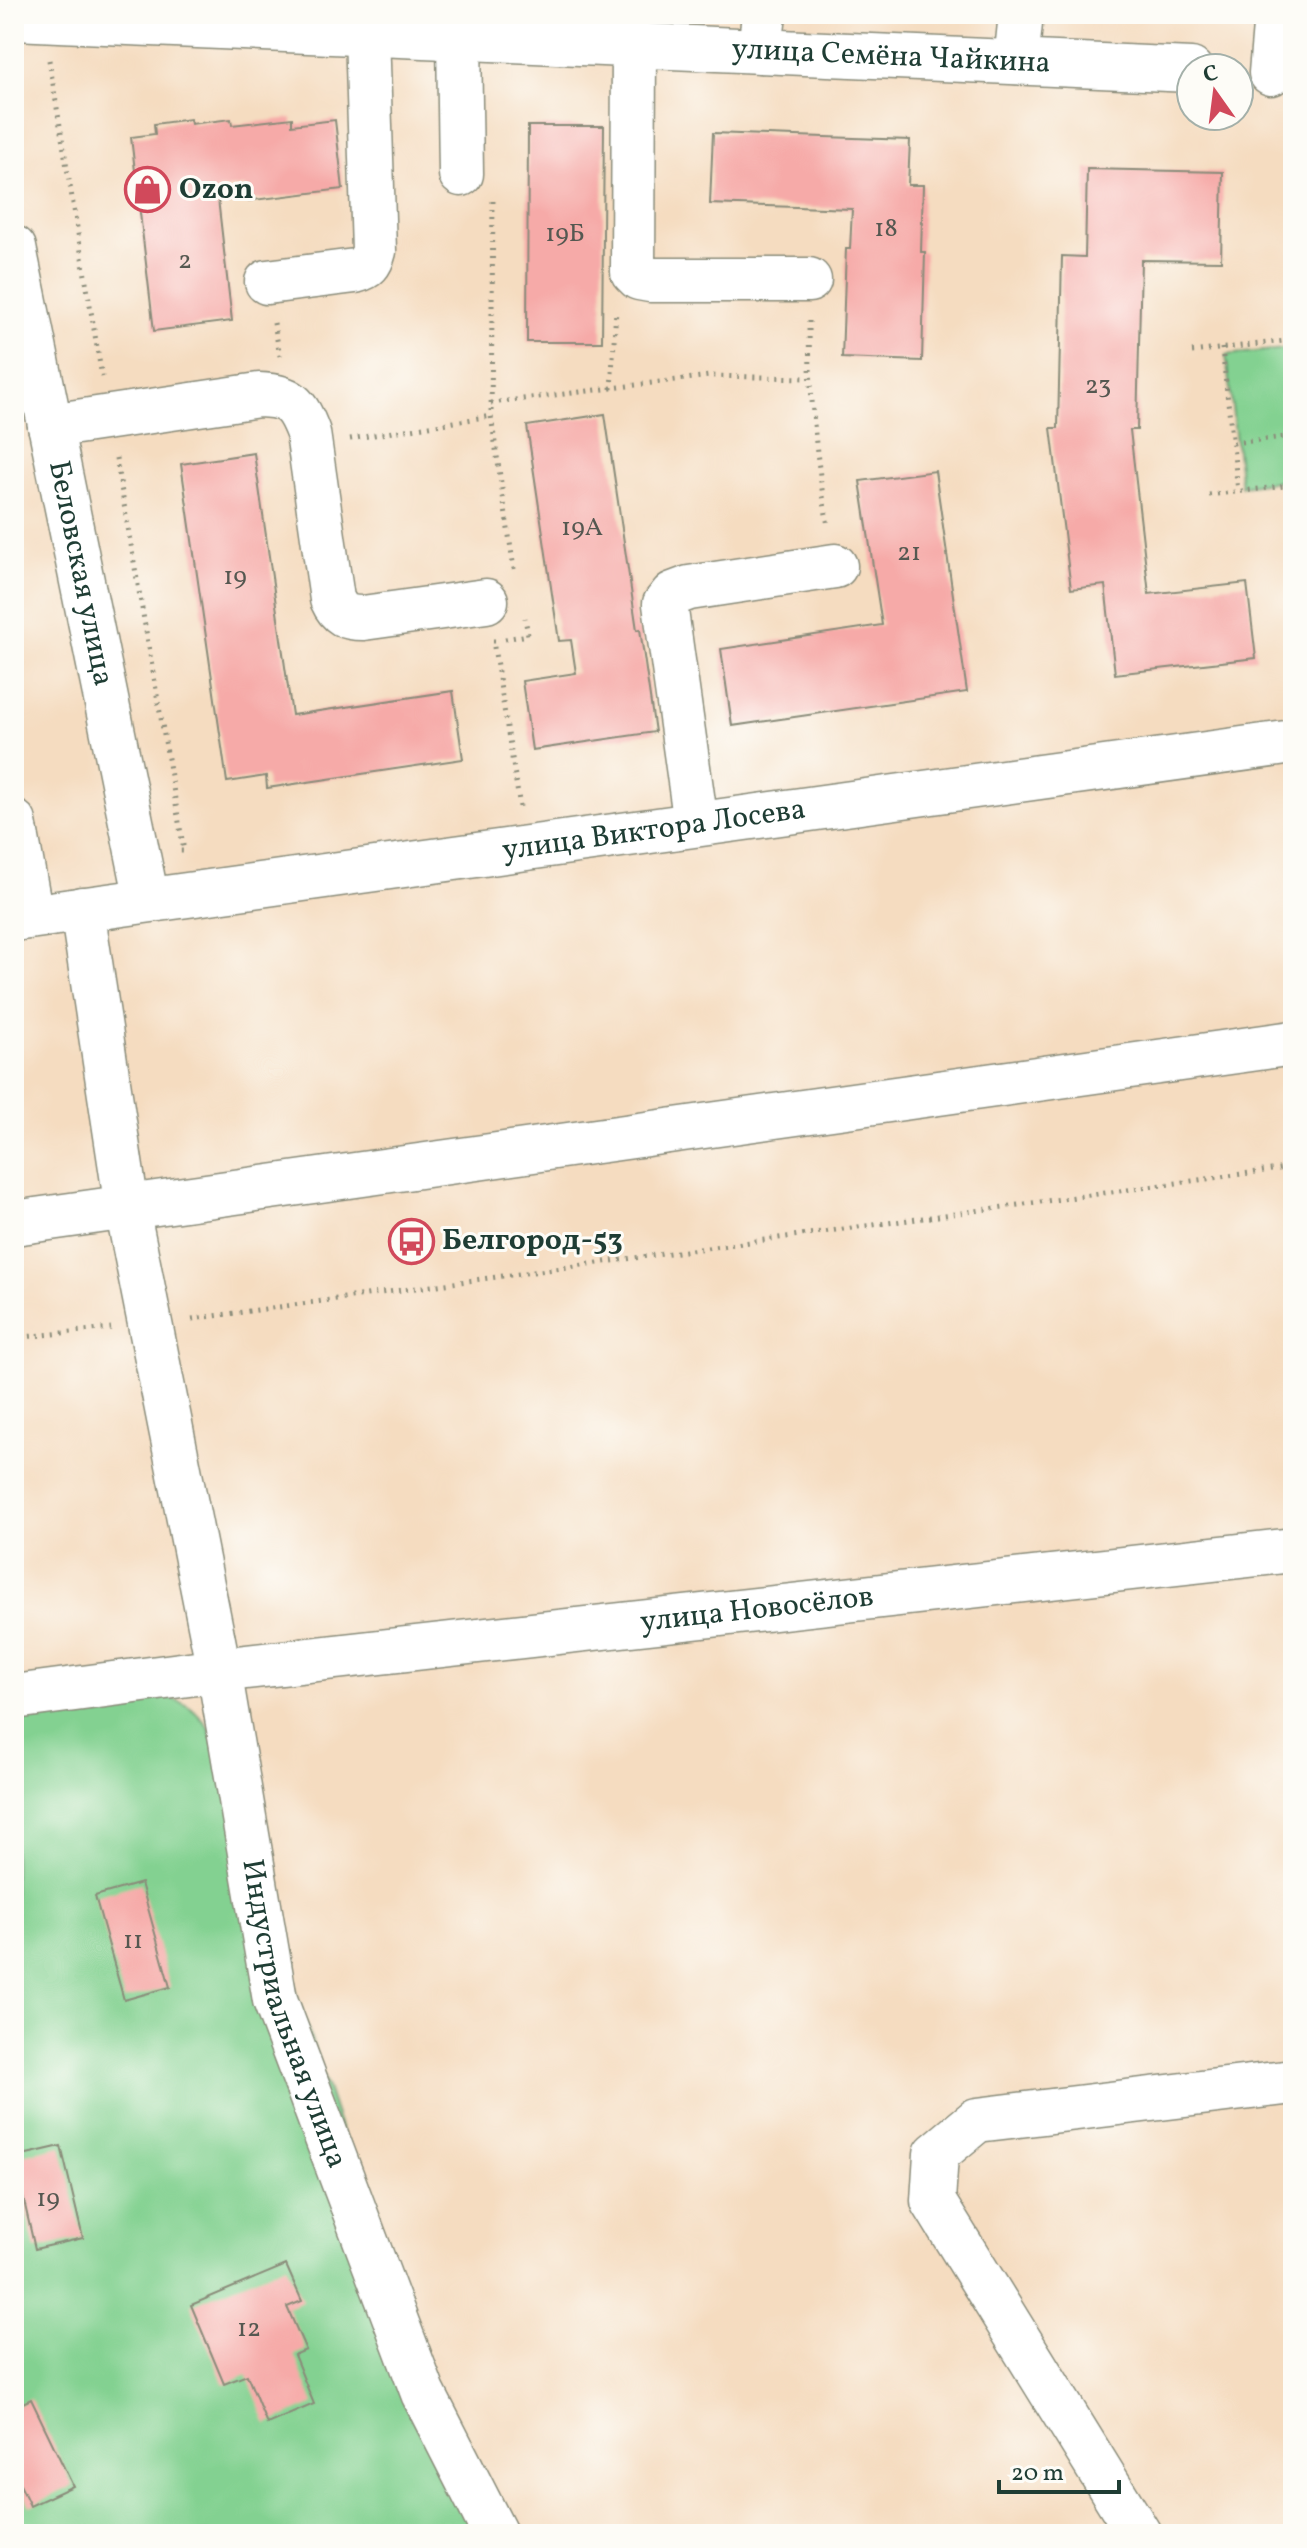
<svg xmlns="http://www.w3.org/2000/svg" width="1307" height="2548" font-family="Vollkorn,serif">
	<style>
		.green { fill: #83d191; stroke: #518762; stroke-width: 2 }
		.building { fill: #f6aaa8 }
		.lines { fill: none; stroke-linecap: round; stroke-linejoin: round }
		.minor-casing { stroke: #8a8c7a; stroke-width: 47 }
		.path { stroke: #8a8c7a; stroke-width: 5; stroke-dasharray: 2 6; stroke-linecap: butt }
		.minor { stroke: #fff; stroke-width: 44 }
		.labels { text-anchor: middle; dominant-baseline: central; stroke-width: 6; stroke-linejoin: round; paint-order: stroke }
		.number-label { font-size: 26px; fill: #555851 }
		.street-label { font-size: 30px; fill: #1f3d34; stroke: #fdfcf7 }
		.poi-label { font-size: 30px; font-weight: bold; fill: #1f3d34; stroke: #fdfcf7; text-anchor: start }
	</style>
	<rect width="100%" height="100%" fill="#fdfcf7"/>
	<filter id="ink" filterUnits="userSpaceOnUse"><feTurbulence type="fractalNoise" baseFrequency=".0125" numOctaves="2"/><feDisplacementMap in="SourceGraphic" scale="16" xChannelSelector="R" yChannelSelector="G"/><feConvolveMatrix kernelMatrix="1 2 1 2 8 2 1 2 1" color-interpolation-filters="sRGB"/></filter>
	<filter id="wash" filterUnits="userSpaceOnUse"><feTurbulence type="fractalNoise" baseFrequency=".006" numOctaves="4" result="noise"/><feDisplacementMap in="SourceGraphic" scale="32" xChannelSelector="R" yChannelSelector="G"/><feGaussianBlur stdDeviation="1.8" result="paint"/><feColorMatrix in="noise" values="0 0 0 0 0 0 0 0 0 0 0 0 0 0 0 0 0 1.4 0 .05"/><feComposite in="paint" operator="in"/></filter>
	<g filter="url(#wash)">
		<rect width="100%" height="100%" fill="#f5dcc0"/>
		<g class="green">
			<path d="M1293 348V479L1241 486 1226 355Z"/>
			<path d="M167 1697C187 1703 197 1711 209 1728L473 2534H14V1717Z"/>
		</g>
		<g id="blocks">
			<g class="building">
				<path d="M292 118V125L335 120 343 189 246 201 245 186 217 190 232 321 154 331 131 137 155 134 154 124 190 119 191 124 231 119 232 125Z"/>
				<path d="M528 126H604L602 342H527Z"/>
				<path d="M713 133 910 140 908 185H923L921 252H925L922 361 842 358 846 249H850L852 209 710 204Z"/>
				<path d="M1087 169 1223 172 1221 261 1141 260 1137 430H1130L1149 594 1247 583 1256 658 1115 674 1105 585 1071 589 1051 428H1058L1062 256 1085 257Z"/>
				<path d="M605 414 637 630 640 629 655 732 532 750 522 681 576 673 571 640 559 641 527 426Z"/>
				<path d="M254 453 292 715 453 691 463 759 267 788 266 776 227 782 181 464Z"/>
				<path d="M935 471 967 692 732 726 721 649 882 625 860 481Z"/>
				<path d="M141 1883 170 1987 124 2000 95 1896Z"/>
				<path d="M61 2146 83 2238 35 2249 14 2157Z"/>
				<path d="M286 2265 302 2301 287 2307 306 2350 294 2355 314 2404 267 2424 247 2375 224 2384 191 2305Z"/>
				<path d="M31 2399 73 2486 30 2506 14 2472V2407Z"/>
				<path d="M1293 2456V2485H1292L1285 2459Z"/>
			</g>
		</g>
	</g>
	<g filter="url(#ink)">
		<use href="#blocks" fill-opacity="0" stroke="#8a8c7a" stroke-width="2"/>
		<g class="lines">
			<defs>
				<g id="minor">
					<path id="s1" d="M14 18 1191 70"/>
					<path d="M634 45 633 272 639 278 650 280H809"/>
					<path d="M760 51 764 14"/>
					<path d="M1016 62 1021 14"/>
					<path d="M1271 73 1276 14"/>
					<path d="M461 174 459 37 461 14"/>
					<path id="s2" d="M14 248 147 900"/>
					<path d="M267 282 355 271C367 268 371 263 374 251L367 33"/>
					<path d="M50 426 259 395C290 396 297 404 308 433L332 599C339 615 347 618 363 618L486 601"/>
					<path d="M14 822 31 916"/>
					<path d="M696 824 665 604 673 594 689 588 835 566"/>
					<path id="s3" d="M82 909 127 1208 219 1670 275 2000 423 2393 495 2534"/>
					<path id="s4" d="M14 919 1293 742"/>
					<path d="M14 1223 1293 1043"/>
					<path id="s5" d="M14 1697 219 1670 1293 1550"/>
					<path d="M1139 2534 933 2201 936 2154 977 2120 1293 2082"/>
				</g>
			</defs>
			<use href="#minor" class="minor-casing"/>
			<g class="path">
				<path d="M49 60 102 377"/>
				<path d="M493 201 491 416 514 569"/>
				<path d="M809 321C809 390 816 458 828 526"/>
				<path d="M274 323 280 356"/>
				<path d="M1222 348 1238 491"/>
				<path d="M1192 352 1293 340"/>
				<path d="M611 389 616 310"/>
				<path d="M491 403 709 376 809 378"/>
				<path d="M350 439 491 416"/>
				<path d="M1233 443 1293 436"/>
				<path d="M116 458 184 851H180"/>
				<path d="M1209 495 1293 485"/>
				<path d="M505 639 528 635 525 618"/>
				<path d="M495 641H493L520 807"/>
				<path d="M192 1319 1293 1167"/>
				<path d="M14 1338 111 1328"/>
			</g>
			<use href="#minor" class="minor"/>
		</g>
	</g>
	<defs>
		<symbol id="shop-ring" viewBox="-11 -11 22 22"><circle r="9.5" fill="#fdfcf7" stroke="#d1495b" stroke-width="1.5"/><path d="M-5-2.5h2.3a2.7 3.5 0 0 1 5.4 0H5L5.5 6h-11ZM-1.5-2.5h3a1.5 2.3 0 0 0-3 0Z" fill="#d1495b"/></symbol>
		<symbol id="bus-ring" viewBox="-11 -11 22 22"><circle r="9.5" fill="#fdfcf7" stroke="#d1495b" stroke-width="1.5"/><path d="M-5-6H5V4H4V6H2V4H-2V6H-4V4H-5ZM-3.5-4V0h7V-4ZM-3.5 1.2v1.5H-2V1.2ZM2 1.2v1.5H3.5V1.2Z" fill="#d1495b"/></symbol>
	</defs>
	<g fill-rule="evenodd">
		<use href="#shop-ring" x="122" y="164" width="51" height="51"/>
		<use href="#bus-ring" x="386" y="1216" width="51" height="51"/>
	</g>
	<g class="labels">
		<g class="number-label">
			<text x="886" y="229">18</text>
			<text x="565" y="234">19Б</text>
			<text x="185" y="261">2</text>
			<text x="1098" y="386">23</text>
			<text x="582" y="528">19А</text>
			<text x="909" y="553">21</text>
			<text x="235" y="577">19</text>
			<text x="133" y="1941">11</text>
			<text x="48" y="2199">19</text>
			<text x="249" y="2329">12</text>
		</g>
		<g class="street-label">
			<text stroke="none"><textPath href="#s1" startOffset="878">улица Семёна Чайкина</textPath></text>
			<text stroke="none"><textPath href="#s2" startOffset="332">Беловская улица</textPath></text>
			<text stroke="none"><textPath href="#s4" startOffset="646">улица Виктора Лосева</textPath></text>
			<text stroke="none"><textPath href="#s5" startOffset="748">улица Новосёлов</textPath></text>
			<text stroke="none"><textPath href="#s3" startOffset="1126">Индустриальная улица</textPath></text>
		</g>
		<g class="poi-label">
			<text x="179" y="190">Ozon</text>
			<text x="442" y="1241">Белгород-53</text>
		</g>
	</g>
	<rect width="1307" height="2548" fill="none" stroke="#fdfcf7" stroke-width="48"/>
	<g transform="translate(1215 92) rotate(346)"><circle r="38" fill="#fdfcf7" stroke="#a4b0a9" stroke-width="2"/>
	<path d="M0-6L14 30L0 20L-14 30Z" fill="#d1495b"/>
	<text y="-12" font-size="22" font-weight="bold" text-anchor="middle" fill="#1f3d34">С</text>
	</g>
	<path d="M999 2480v12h120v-12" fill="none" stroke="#1f3d34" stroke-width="4"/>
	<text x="1011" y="2480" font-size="24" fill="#1f3d34" stroke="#fdfcf7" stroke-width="6" paint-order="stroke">20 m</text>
</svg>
